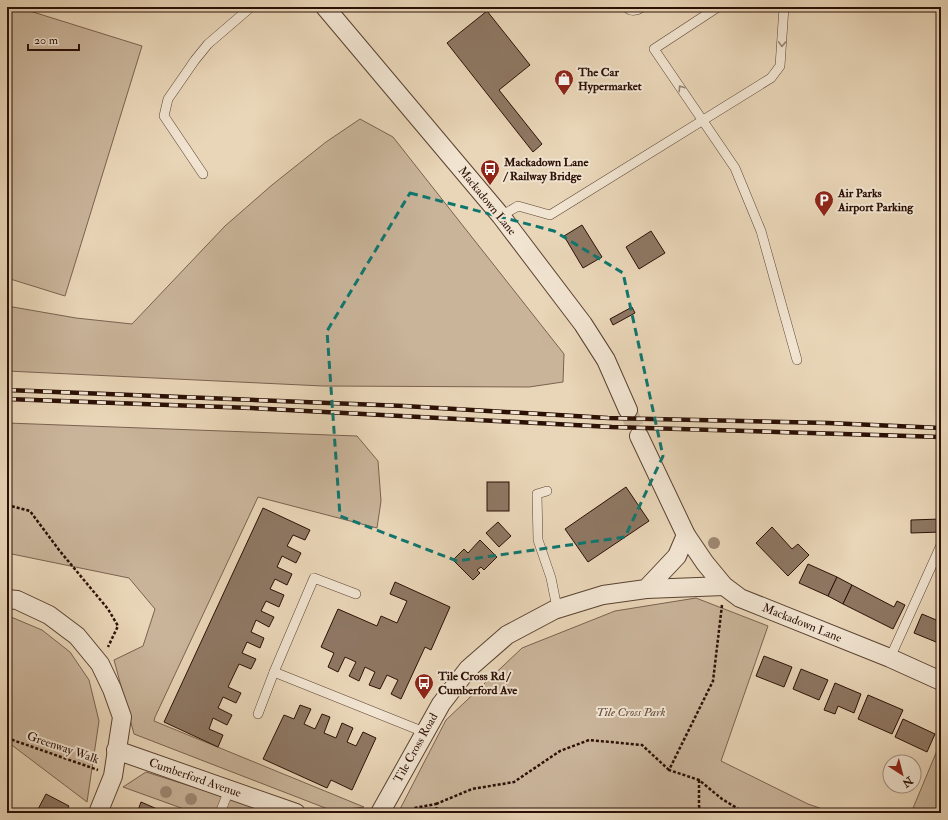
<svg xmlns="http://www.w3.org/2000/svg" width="948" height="820" font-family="'IM FELL Double Pica',serif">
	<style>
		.green { fill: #c9b49a; stroke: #7a6250 }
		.building { fill: #8e7763; stroke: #2b1006 }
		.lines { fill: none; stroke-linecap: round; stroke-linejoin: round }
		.minor-tunnel { stroke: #ccb89d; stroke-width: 18; stroke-dasharray: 18 9; stroke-linecap: butt }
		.service-casing { stroke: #5a4232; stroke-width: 10 }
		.minor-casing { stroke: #5a4232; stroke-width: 20 }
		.path { stroke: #2b1006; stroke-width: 2.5; stroke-dasharray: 3 2; stroke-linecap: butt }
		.service { stroke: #f1e4d1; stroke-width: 9 }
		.minor { stroke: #f1e4d1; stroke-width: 18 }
		.rail-casing { stroke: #2b1006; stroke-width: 4.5 }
		.rail { stroke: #f1e4d1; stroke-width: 3; stroke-dasharray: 9; stroke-linecap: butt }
		.tree { fill: #9f8873 }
		.oneway { stroke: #988576 }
		.marked { fill: none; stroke: #0f766e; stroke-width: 3; stroke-dasharray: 8 5; stroke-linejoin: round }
		.labels { text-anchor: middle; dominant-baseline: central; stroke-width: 4; stroke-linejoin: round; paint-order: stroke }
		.poi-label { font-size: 12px; font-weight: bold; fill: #2b1006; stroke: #f1e4d1; text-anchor: start }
		.street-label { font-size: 12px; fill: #2b1006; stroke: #f1e4d1 }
		.park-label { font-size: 12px; font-style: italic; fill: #62493a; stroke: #f1e4d1 }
	</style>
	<rect width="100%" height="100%" fill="#e9d6b8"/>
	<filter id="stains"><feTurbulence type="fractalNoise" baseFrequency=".005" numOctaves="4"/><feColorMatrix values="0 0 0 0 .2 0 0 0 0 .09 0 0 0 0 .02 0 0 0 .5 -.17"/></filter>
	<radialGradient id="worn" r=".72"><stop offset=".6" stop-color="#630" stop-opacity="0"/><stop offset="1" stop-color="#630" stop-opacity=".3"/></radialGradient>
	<g class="green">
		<path d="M7 7H17L142 46 65 296 7 278Z"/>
		<path d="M360 119 393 137 564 354 563 382 529 387 323 386 7 371V306L76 318 132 324 225 226 272 185 326 142Z"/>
		<path d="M7 423 357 436 378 461 381 501 377 528 258 497 155 717 154 721 364 807 333 811 134 734 114 660 143 646 155 609 129 578 7 553Z"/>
		<path d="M696 598 768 626 721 761 808 804 834 813H398L446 720 522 648 615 611Z"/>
		<path d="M7 617H11L42 630 70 652 89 680 99 721 87 802 9 743H7Z"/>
		<path d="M941 741V813H911Z"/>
		<path d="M146 772 276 813H195L123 787Z"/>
	</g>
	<g class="building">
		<path d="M487 11 530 65 499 90 542 144 533 152 447 43Z"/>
		<path d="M582 225 602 257 583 268 564 236Z"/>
		<path d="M651 231 665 253 639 269 626 247Z"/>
		<path d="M632 307 635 313 613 325 610 319Z"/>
		<rect x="487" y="482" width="22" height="29"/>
		<path d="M626 487 649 521 588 562 565 529Z"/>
		<path d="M263 508 310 530 305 540 293 535 287 546 301 553 296 563 282 556 277 567 292 574 287 585 275 579 270 589 284 595 279 607 266 601 261 611 274 617 269 627 256 620 251 632 264 638 260 648 247 642 242 653 256 659 251 669 239 664 228 687 241 693 236 703 223 697 218 708 232 715 227 725 213 718 209 729 223 735 218 747 164 722Z"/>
		<path d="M941 519V532L911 533V520Z"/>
		<path d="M498 522 511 536 499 547 486 533Z"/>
		<path d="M772 527 792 549 798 544 809 555 788 576 756 543Z"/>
		<path d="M480 540 497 557 484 570 481 567 477 570 480 573 473 580 453 560 464 549 468 553Z"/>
		<path d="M808 564 837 577 828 596 799 583Z"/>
		<path d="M837 577 852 585 843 604 828 596Z"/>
		<path d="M395 582 450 607 431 650 425 647 401 699 391 694 398 680 387 675 380 689 369 685 375 672 365 667 359 681 349 676 356 662 345 657 338 672 328 667 334 653 321 647 338 609 377 626 381 616 397 623 407 601 390 594Z"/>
		<path d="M852 585 894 607 897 601 905 605 893 629 843 604Z"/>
		<path d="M922 614 941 622V644L914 633Z"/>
		<path d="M764 656 792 667 784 687 756 676Z"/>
		<path d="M801 669 828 680 819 700 793 689Z"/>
		<path d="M835 683 861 694 854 713 838 706 835 714 824 710Z"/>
		<path d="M868 695 903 710 892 734 858 719Z"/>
		<path d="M300 705 311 709 304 724 315 729 322 714 330 717 324 733 336 738 342 723 353 728 347 742 356 746 363 732 376 738 352 790 331 780 327 788 263 759 284 715 294 719Z"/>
		<path d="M903 719 935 734 927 752 895 737Z"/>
		<path d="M46 794 69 806 65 813H36Z"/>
		<path d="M141 802 164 812V813H137Z"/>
	</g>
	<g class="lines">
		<path class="minor-tunnel" d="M628 410 639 436"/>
		<defs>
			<g id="service">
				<path d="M626 7C631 12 637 11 642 7"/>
				<path d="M718 7 654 49 735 168 761 231 797 360"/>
				<path d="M203 174 164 116 168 99 195 60 208 44 251 7"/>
				<path d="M501 216 518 206 550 215 771 78 780 66 784 7"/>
				<path d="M547 491 537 494 538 540 551 578 557 608"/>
				<path d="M356 594 314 578 274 672 424 732"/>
				<path d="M890 658 941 545"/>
				<path d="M258 714 274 672"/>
				<path d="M220 813 229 790"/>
			</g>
			<g id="minor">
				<path d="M325 7 501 216 583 324 606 360 628 410"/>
				<path d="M639 436 686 535 705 563 724 586 740 598 890 658 941 681"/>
				<path d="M646 589 724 586"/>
				<path d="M7 599 17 600 49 615 77 636 100 664 112 689 122 717 113 776 98 813"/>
				<path d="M116 750 296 813"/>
				<path d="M380 813 441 704 468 669 507 635 554 610 603 595 646 589 677 556 686 535"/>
			</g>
		</defs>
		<use href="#service" class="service-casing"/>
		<use href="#minor" class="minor-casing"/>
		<g class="path">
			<path d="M7 505 30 511 59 550 108 609 118 626 108 647"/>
			<path d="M722 605 713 681 669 770 699 780 722 799 745 813"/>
			<path d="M7 738 98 770"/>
			<path d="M699 780V806L701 813"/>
			<path d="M436 804 472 789 514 782 560 751 589 740 642 745 669 770"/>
			<path d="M406 813 414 808 436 804 437 813"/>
		</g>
		<use href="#service" class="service"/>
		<use href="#minor" class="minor"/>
		<defs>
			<g id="rail">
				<path d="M7 390 404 406 608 418 828 423 941 428"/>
				<path d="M7 399 251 408 612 427 941 437"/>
			</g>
		</defs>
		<use href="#rail" class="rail-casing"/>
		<use href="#rail" class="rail"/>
	</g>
	<g class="tree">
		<circle cx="714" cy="543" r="6"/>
		<circle cx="166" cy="792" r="6"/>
		<circle cx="191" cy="799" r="6"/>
	</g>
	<defs><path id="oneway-chevron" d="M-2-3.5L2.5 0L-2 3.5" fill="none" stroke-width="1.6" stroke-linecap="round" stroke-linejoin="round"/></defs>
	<g class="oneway">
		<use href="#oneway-chevron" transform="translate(782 44) rotate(92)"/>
		<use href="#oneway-chevron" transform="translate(681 88) rotate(-124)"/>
	</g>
	<path class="marked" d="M410 193 554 231 623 273 663 456 625 537 457 561 340 516 327 331Z"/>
	<defs>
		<symbol id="shop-pin" viewBox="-11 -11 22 30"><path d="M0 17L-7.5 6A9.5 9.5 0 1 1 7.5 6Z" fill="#8f2418" stroke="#f1e4d1"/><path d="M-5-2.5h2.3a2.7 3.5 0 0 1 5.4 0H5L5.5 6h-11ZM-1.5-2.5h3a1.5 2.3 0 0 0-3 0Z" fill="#fff"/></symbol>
		<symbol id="bus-pin" viewBox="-11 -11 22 30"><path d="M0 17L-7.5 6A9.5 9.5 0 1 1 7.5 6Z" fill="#8f2418" stroke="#f1e4d1"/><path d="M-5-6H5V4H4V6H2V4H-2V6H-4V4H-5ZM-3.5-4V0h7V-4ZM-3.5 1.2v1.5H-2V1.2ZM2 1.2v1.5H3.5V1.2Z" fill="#fff"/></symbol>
		<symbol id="parking-pin" viewBox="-11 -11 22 30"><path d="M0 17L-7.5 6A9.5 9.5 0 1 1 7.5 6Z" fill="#8f2418" stroke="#f1e4d1"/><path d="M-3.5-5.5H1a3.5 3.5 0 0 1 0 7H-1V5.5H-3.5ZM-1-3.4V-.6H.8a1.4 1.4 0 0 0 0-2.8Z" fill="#fff"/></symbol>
	</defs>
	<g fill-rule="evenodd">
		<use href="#shop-pin" x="553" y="68" width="22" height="30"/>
		<use href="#bus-pin" x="479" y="158" width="22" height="30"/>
		<use href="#parking-pin" x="813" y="189" width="22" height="30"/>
		<use href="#bus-pin" x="413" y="672" width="22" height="30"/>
	</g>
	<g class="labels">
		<g class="poi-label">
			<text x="578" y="72">The Car<tspan x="578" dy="14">Hypermarket</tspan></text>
			<text x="504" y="162">Mackadown Lane<tspan x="504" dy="14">/ Railway Bridge</tspan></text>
			<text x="838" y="193">Air Parks<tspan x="838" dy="14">Airport Parking</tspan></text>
			<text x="438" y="676">Tile Cross Rd /<tspan x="438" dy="14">Cumberford Ave</tspan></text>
		</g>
		<g class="street-label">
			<text transform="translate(487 201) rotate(51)">Mackadown Lane</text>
			<text transform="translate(802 623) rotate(22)">Mackadown Lane</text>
			<text transform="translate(63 748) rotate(19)">Greenway Walk</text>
			<text transform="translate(416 748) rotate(-61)">Tile Cross Road</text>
			<text transform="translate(195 778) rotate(19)">Cumberford Avenue</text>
		</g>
		<g class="park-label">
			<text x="631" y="712">Tile Cross Park</text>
		</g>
	</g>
	<rect width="948" height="820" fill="none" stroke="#e9d6b8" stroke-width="24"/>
	<rect x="8" y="8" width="932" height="804" fill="none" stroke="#2b1006" stroke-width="2"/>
	<rect x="12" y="12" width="924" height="796" fill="none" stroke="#2b1006"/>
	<g transform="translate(902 774) rotate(144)"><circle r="19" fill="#f1e4d1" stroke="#a28f80"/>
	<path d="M0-3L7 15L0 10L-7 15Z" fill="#8f2418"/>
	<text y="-6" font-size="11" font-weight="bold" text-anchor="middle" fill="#2b1006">N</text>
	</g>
	<path d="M28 44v6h51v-6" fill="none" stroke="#2b1006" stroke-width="2"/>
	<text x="34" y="44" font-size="12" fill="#2b1006" stroke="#f1e4d1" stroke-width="3" paint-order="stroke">20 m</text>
	<rect width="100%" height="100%" filter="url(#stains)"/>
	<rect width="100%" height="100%" fill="url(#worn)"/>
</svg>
